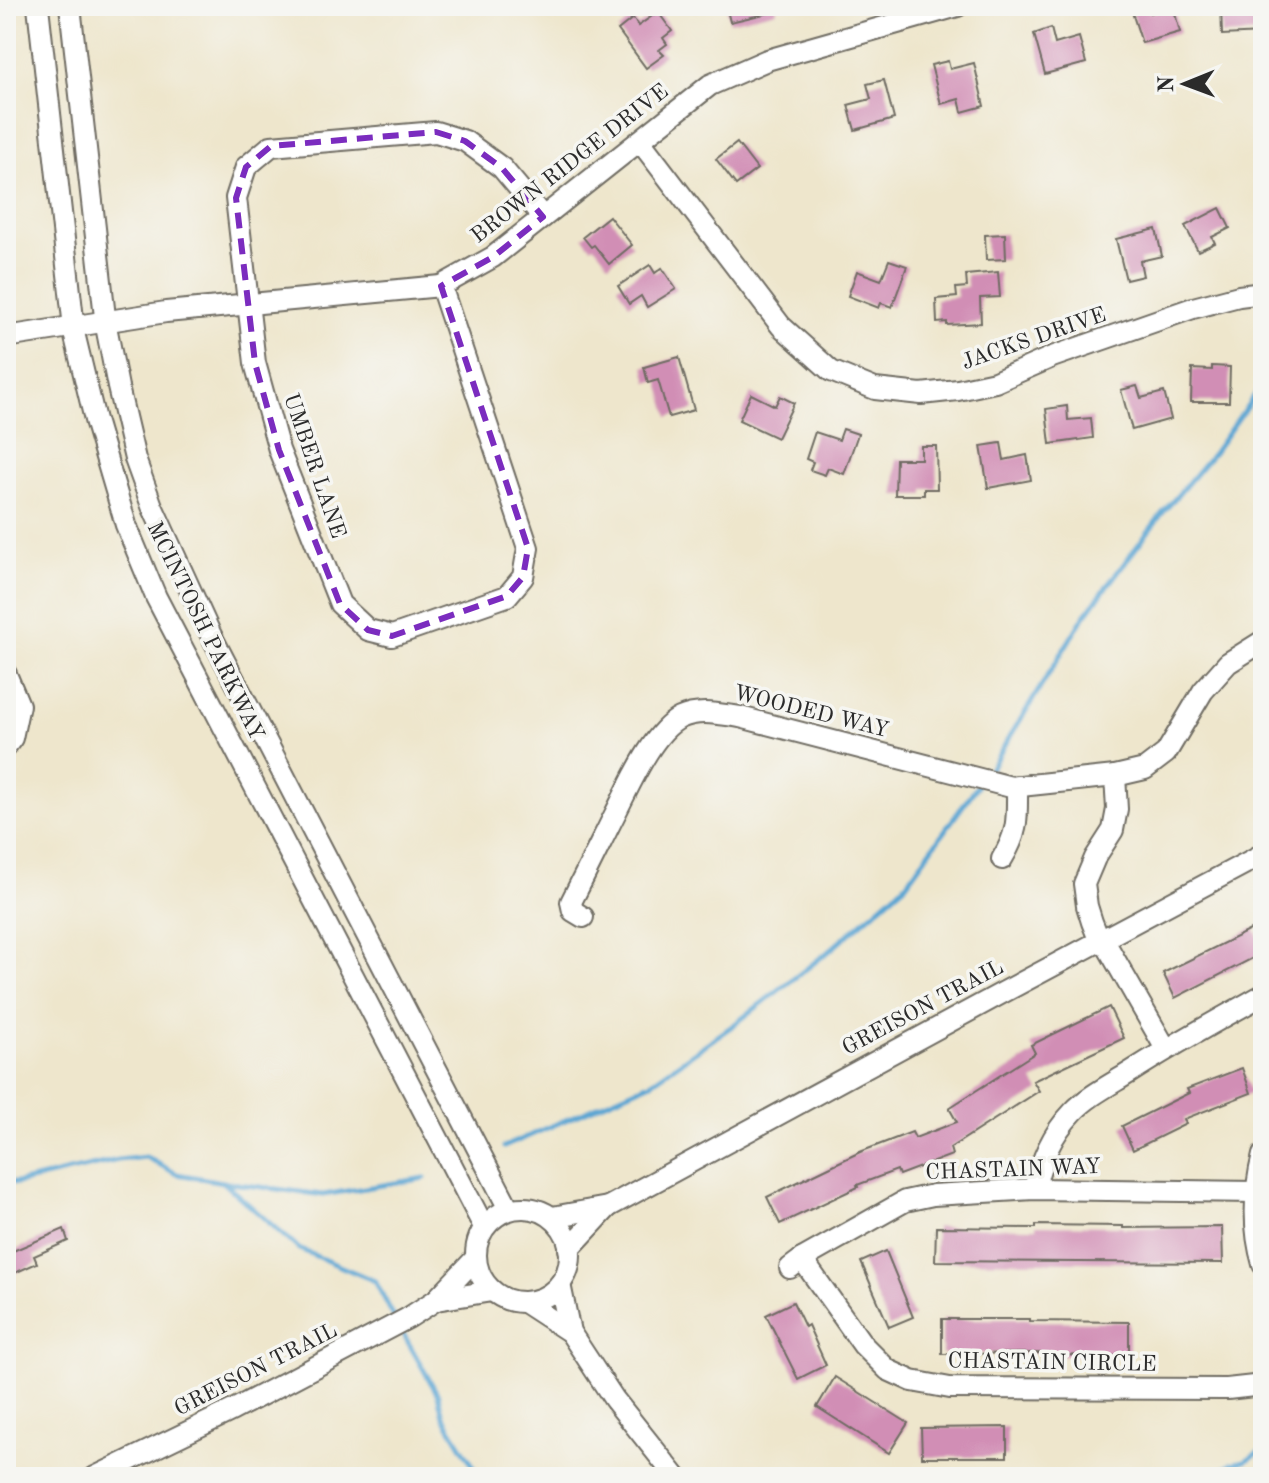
<svg xmlns="http://www.w3.org/2000/svg" width="1269" height="1483" font-family="'Old Standard TT',serif">
	<style>
		.lines { fill: none; stroke-linecap: round; stroke-linejoin: round }
		.stream { stroke: #5ba6d3; stroke-width: 5 }
		.building { fill: #d18eb5 }
		.minor-casing { stroke: #6f6c63; stroke-width: 24 }
		.minor { stroke: #fff; stroke-width: 20 }
		.marked { fill: none; stroke: #7b2cbf; stroke-width: 6; stroke-dasharray: 16 10; stroke-linejoin: round }
		.labels { text-anchor: middle; dominant-baseline: central; stroke-width: 7; stroke-linejoin: round; paint-order: stroke }
		.street-label { font-size: 22px; fill: #2b2b2b; stroke: #f6f6f2 }
	</style>
	<rect width="100%" height="100%" fill="#f6f6f2"/>
	<filter id="ink" filterUnits="userSpaceOnUse"><feTurbulence type="fractalNoise" baseFrequency=".0125" numOctaves="2"/><feDisplacementMap in="SourceGraphic" scale="16" xChannelSelector="R" yChannelSelector="G"/><feConvolveMatrix kernelMatrix="1 2 1 2 8 2 1 2 1" color-interpolation-filters="sRGB"/></filter>
	<filter id="wash" filterUnits="userSpaceOnUse"><feTurbulence type="fractalNoise" baseFrequency=".006" numOctaves="4" result="noise"/><feDisplacementMap in="SourceGraphic" scale="32" xChannelSelector="R" yChannelSelector="G"/><feGaussianBlur stdDeviation="1.8" result="paint"/><feColorMatrix in="noise" values="0 0 0 0 0 0 0 0 0 0 0 0 0 0 0 0 0 1.4 0 .05"/><feComposite in="paint" operator="in"/></filter>
	<g filter="url(#wash)">
		<rect width="100%" height="100%" fill="#eee6cc"/>
		<g class="lines">
			<g class="stream">
				<path d="M987 774 1085 615 1161 515 1214 452 1263 384"/>
				<path d="M504 1147 652 1082 735 1024 828 952 906 884 978 785"/>
				<path d="M6 1181 17 1183 118 1160 146 1157 177 1174 223 1182 323 1195 425 1178"/>
				<path d="M224 1183 299 1249 375 1281 395 1319"/>
				<path d="M400 1328 438 1395 443 1416 480 1477"/>
				<path d="M1211 1477 1231 1464 1245 1461 1263 1450"/>
			</g>
		</g>
		<g id="blocks">
			<g class="building">
				<path d="M726 6H776L777 11 730 22Z"/>
				<path d="M1130 6H1148L1150 13 1173 6 1180 32 1142 43Z"/>
				<path d="M1221 6H1261L1262 33 1222 35Z"/>
				<path d="M658 12 672 31 663 38 667 44 659 50 664 55 646 68 618 30 633 18 638 26Z"/>
				<path d="M1051 28 1055 44 1079 37 1086 63 1045 74 1034 34Z"/>
				<path d="M948 61 950 69 974 63 984 106 962 112 959 99 941 104 931 65Z"/>
				<path d="M884 80 894 119 855 130 848 105 871 99 867 84Z"/>
				<path d="M737 143 757 169 736 185 716 159Z"/>
				<path d="M1220 208 1230 228 1212 237 1215 243 1198 251 1185 226Z"/>
				<path d="M609 216 632 245 609 264 594 245 591 247 583 237Z"/>
				<path d="M1156 229 1162 256 1140 261 1143 276 1126 280 1116 239Z"/>
				<path d="M1005 234 1006 259 986 260 985 235Z"/>
				<path d="M889 260 907 266 892 307 881 303 879 308 848 296 857 271 881 280Z"/>
				<path d="M650 265 655 273 662 268 676 289 647 307 641 296 629 304 618 286Z"/>
				<path d="M998 272 1000 297 980 298 981 323 947 325V322L937 323 936 299 957 297 956 288 967 287 966 275Z"/>
				<path d="M679 357 694 410 669 417 658 380 648 383 644 367Z"/>
				<path d="M1212 366 1230 367 1229 402H1191L1192 369 1212 370Z"/>
				<path d="M1137 386 1141 398 1164 392 1171 419 1132 430 1121 390Z"/>
				<path d="M751 394 775 406 780 396 794 403 777 438 739 420Z"/>
				<path d="M1067 406 1068 420 1091 418 1093 438 1050 444 1046 409Z"/>
				<path d="M843 429 858 434 844 474 828 468 825 475 810 470 813 462 806 459 815 432 839 440Z"/>
				<path d="M1001 443 1004 460 1027 455 1031 480 988 488 981 446Z"/>
				<path d="M921 446H936L937 489H924V495H895L896 459H921Z"/>
				<path d="M1254 928 1263 946V953L1175 998 1163 973Z"/>
				<path d="M1109 1007 1124 1038 1033 1081 1039 1091 950 1148 952 1155 899 1175 897 1170 857 1185 858 1187 780 1224 767 1197 860 1152 912 1132 915 1138 957 1122 949 1108 1035 1053 1031 1045Z"/>
				<path d="M1242 1068 1251 1093 1184 1119 1186 1124 1133 1150 1122 1126 1189 1093 1187 1089Z"/>
				<path d="M1036 1225 1123 1226V1228L1222 1227 1223 1263 935 1261 936 1227 1036 1228Z"/>
				<path d="M64 1229 68 1241 34 1256 37 1263 6 1277V1254Z"/>
				<path d="M886 1251 913 1317 889 1327 861 1262Z"/>
				<path d="M793 1302 805 1327 808 1325 826 1365 798 1379 766 1315Z"/>
				<path d="M942 1319H1029V1321L1129 1322V1356L1042 1355V1353L942 1354Z"/>
				<path d="M835 1377 908 1423 889 1453 817 1407Z"/>
				<path d="M1007 1427V1457H922L921 1428Z"/>
			</g>
		</g>
	</g>
	<g filter="url(#ink)">
		<use href="#blocks" fill-opacity="0" stroke="#6f6c63" stroke-width="2"/>
		<g class="lines">
			<defs>
				<g id="minor">
					<path d="M38 6 75 337 95 420 126 525 156 597 484 1227"/>
					<path d="M70 6 106 326 118 387 135 459 152 506 210 633 509 1209"/>
					<path d="M640 141 781 326 831 371 875 389 921 394 958 390 995 382 1052 357 1193 308 1239 296 1263 293"/>
					<path d="M441 286 528 548 523 577 507 596 392 636 368 630 340 604 279 450 255 363 236 198 246 167 271 146 436 132 465 141 502 168 543 217"/>
					<path d="M6 337 166 312 441 286 493 257 710 85 767 60 958 6"/>
					<path d="M6 674 19 705 12 738 6 746"/>
					<path d="M1115 776 1145 769 1166 753 1203 691 1228 663 1263 641"/>
					<path d="M1002 859C1019 831 1017 818 1017 786"/>
					<path d="M583 917 573 911 571 902C586 873 600 844 615 814 629 787 652 732 680 718 699 709 719 714 740 717L1011 787 1115 776 1117 809 1113 830 1095 858 1084 884 1087 906 1092 922 1096 932 1103 939 1166 1049"/>
					<path d="M1263 1155C1254 1191 1252 1227 1263 1264"/>
					<path d="M1034 1189C1042 1159 1051 1135 1073 1112 1088 1096 1110 1085 1129 1073 1172 1045 1218 1020 1263 995"/>
					<circle cx="523" cy="1255" r="47"/>
					<path d="M552 1217 608 1207 1004 992 1263 854"/>
					<path d="M569 1249 608 1207"/>
					<path d="M802 1259 863 1345 888 1370 912 1381 950 1388 1227 1389 1263 1385"/>
					<path d="M790 1268 802 1259 905 1201 933 1195 1034 1189 1256 1192"/>
					<path d="M560 1284 570 1332 614 1399 676 1477"/>
					<path d="M436 1300 492 1291"/>
					<path d="M524 1302 570 1332"/>
					<path d="M95 1477 233 1410 408 1318 436 1300 475 1259"/>
				</g>
			</defs>
			<use href="#minor" class="minor-casing"/>
			<use href="#minor" class="minor"/>
		</g>
	</g>
	<path class="marked" d="M436 132 465 141 502 168 543 217 493 257 441 286 528 548 523 577 507 596 392 636 368 630 340 604 279 450 255 363 236 198 246 167 271 146Z"/>
	<g class="labels">
		<g class="street-label">
			<text transform="translate(570 164) rotate(-38)">BROWN RIDGE DRIVE</text>
			<text transform="translate(1034 339) rotate(-19)">JACKS DRIVE</text>
			<text transform="translate(314 466) rotate(71)">UMBER LANE</text>
			<text transform="translate(205 631) rotate(64)">MCINTOSH PARKWAY</text>
			<text transform="translate(811 712) rotate(14)">WOODED WAY</text>
			<text transform="translate(923 1008) rotate(-28)">GREISON TRAIL</text>
			<text transform="translate(1013 1170) rotate(-2)">CHASTAIN WAY</text>
			<text transform="translate(1052 1363) rotate(1)">CHASTAIN CIRCLE</text>
			<text transform="translate(256 1370) rotate(-27)">GREISON TRAIL</text>
		</g>
	</g>
	<rect width="1269" height="1483" fill="none" stroke="#f6f6f2" stroke-width="32"/>
	<g transform="translate(1185 84) rotate(269)" stroke="#f6f6f2" stroke-width="6" paint-order="stroke">
	<path d="M0-6L14 30L0 20L-14 30Z" fill="#2b2b2b"/>
	<text y="-12" font-size="22" font-weight="bold" text-anchor="middle" fill="#2b2b2b">N</text>
	</g>
</svg>
